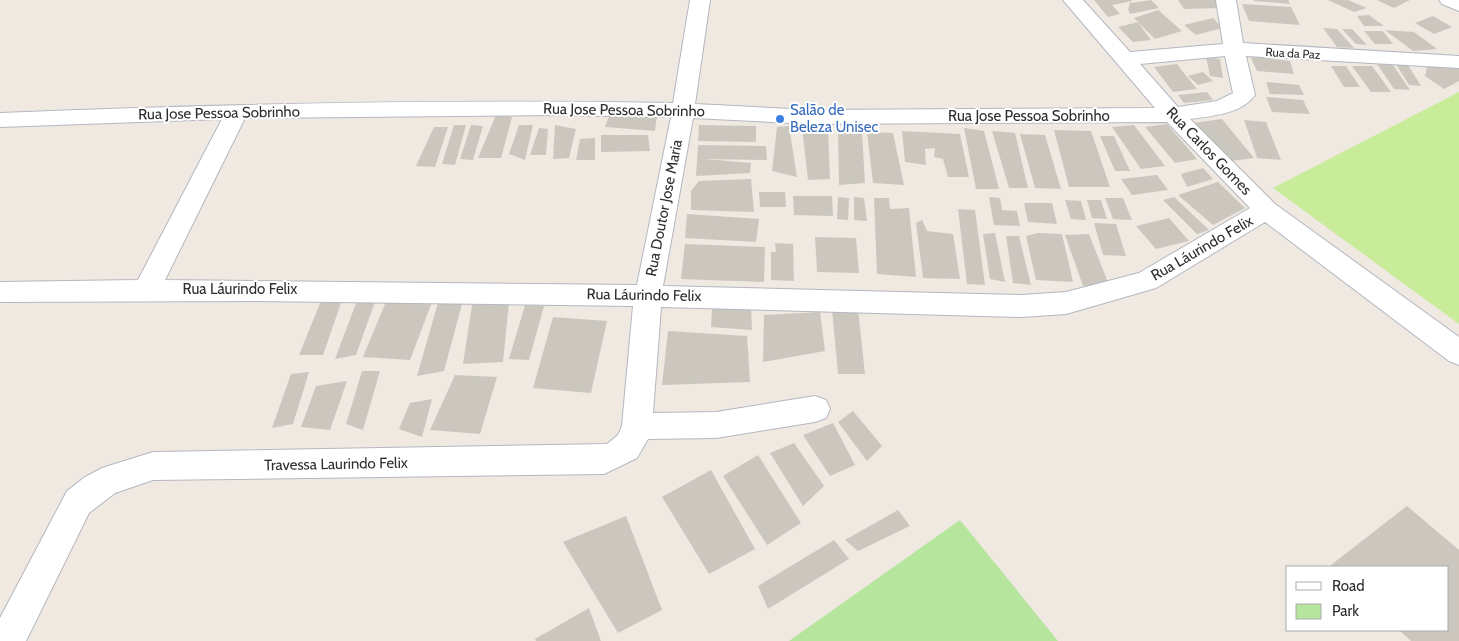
<svg xmlns="http://www.w3.org/2000/svg" width="1459" height="641" font-family="Cabin,sans-serif">
	<style>
		.green { fill: #b6e59e }
		.pitch { fill: #c9ec9a }
		.building { fill: #cbc7bf }
		.lines { fill: none; stroke-linecap: round; stroke-linejoin: round }
		.street-casing { stroke: #b4b7c1; stroke-width: 2 }
		.street { fill: #fff; fill-rule: evenodd }
		.shop-dot { fill: #3f7fe0; stroke: #fff; stroke-width: 2 }
		.labels { text-anchor: middle; dominant-baseline: central; stroke-width: 4; stroke-linejoin: round; paint-order: stroke }
		.far-street-label { font-size: 12px; fill: #2e2e2e; stroke: #fff }
		.street-label { font-size: 15px; fill: #2e2e2e; stroke: #fff }
		.shop-label { font-size: 15px; fill: #366cbe; stroke: #fff; text-anchor: start }
	</style>
	<rect width="100%" height="100%" fill="#efe9e1"/>
	<path class="green" d="M960 520 1058 641H789Z"/>
	<path class="pitch" d="M1459 92V324L1273 188Z"/>
	<g class="building">
		<path d="M1094 0H1132V1L1112 5 1120 14 1108 17Z"/>
		<path d="M1151 0 1159 8 1130 14 1128 9 1130 3Z"/>
		<path d="M1178 0H1215L1221 8 1184 9Z"/>
		<path d="M1254 0H1288L1290 4 1254 1Z"/>
		<path d="M1328 0H1348L1367 8 1354 12Z"/>
		<path d="M1377 0H1410L1394 8Z"/>
		<path d="M1242 4 1291 7 1300 25 1249 21Z"/>
		<path d="M1158 10 1182 31 1155 39 1134 18Z"/>
		<path d="M1369 15 1384 26H1364L1357 16Z"/>
		<path d="M1433 16 1452 27 1434 34 1415 23Z"/>
		<path d="M1213 18 1222 28 1196 35 1184 25Z"/>
		<path d="M1138 22 1151 40 1133 42 1118 27Z"/>
		<path d="M1323 28 1337 29 1354 48 1337 47Z"/>
		<path d="M1342 29H1352L1367 45 1356 44Z"/>
		<path d="M1385 30 1414 32 1437 49 1413 51Z"/>
		<path d="M1364 31H1383L1393 44H1375Z"/>
		<path d="M1250 56 1290 61 1294 74 1257 71Z"/>
		<path d="M1206 57 1220 59 1223 78 1210 76Z"/>
		<path d="M1177 64 1183 72 1197 89 1173 92 1154 67Z"/>
		<path d="M1377 64 1393 65 1410 90 1394 89Z"/>
		<path d="M1396 64 1408 65 1421 86 1409 85Z"/>
		<path d="M1331 66H1346L1360 87H1344Z"/>
		<path d="M1352 66H1372L1391 92H1371Z"/>
		<path d="M1427 67H1457L1459 69V81L1444 89 1425 76Z"/>
		<path d="M1203 72 1213 81 1198 85 1188 76Z"/>
		<path d="M1266 82 1299 85 1304 95 1270 94Z"/>
		<path d="M1207 92 1213 100 1184 103 1178 95Z"/>
		<path d="M1266 97 1303 100 1310 114 1272 112Z"/>
		<path d="M610 114 657 115 655 131 605 127Z"/>
		<path d="M496 115 512 117 501 158H478Z"/>
		<path d="M1222 119 1254 158 1224 162 1193 123Z"/>
		<path d="M1244 120 1266 122 1281 160 1257 158Z"/>
		<path d="M1167 124 1197 159 1175 163 1145 127Z"/>
		<path d="M454 125H466L455 165 442 164Z"/>
		<path d="M471 125 483 126 473 160 460 159Z"/>
		<path d="M519 125H533L525 160 509 154Z"/>
		<path d="M555 125 576 129 569 158 553 159Z"/>
		<path d="M699 125 756 126V142L698 141Z"/>
		<path d="M1134 125 1165 166 1141 169 1112 127Z"/>
		<path d="M789 126 797 177 772 171 777 127Z"/>
		<path d="M434 127H448L435 167 416 166Z"/>
		<path d="M539 128 548 129 546 155H530Z"/>
		<path d="M802 128 828 129 830 179 808 180Z"/>
		<path d="M964 128 984 131 999 189H976Z"/>
		<path d="M1054 130 1091 131 1110 187H1069Z"/>
		<path d="M902 131 960 134 969 177H948L943 159 934 157 935 148 925 149 926 165 905 162Z"/>
		<path d="M992 131 1015 133 1028 188H1009Z"/>
		<path d="M838 132 862 133 865 183 839 185Z"/>
		<path d="M867 132 893 133 904 185 873 183Z"/>
		<path d="M1020 134 1045 135 1061 189 1035 188Z"/>
		<path d="M601 135H648L650 151 601 152Z"/>
		<path d="M1100 136H1114L1130 171H1115Z"/>
		<path d="M595 138V160H576L580 139Z"/>
		<path d="M698 145 766 146 767 160 704 159 751 163 750 173 696 176Z"/>
		<path d="M1203 168 1213 179 1187 187 1181 174Z"/>
		<path d="M1157 175 1168 190 1132 195 1121 179Z"/>
		<path d="M751 179 754 212 691 210V191L699 181Z"/>
		<path d="M1218 182 1245 208 1213 225 1178 195Z"/>
		<path d="M759 192H785L786 207H760Z"/>
		<path d="M793 196H832L833 216 794 215Z"/>
		<path d="M838 197 849 198 848 220 837 219Z"/>
		<path d="M854 197 864 198 867 221 854 220Z"/>
		<path d="M989 197 1000 198 1002 210 1017 211 1020 226 994 225Z"/>
		<path d="M1174 197 1209 230 1197 234 1163 200Z"/>
		<path d="M874 198H889L890 209 909 208 916 277 877 274Z"/>
		<path d="M1105 198H1123L1132 220 1113 219Z"/>
		<path d="M1065 200 1081 201 1086 220 1071 219Z"/>
		<path d="M1087 200H1101L1107 219 1092 218Z"/>
		<path d="M1024 203H1052L1057 224 1028 222Z"/>
		<path d="M958 209 975 210 985 285 967 284Z"/>
		<path d="M687 214 759 219 756 242 685 238Z"/>
		<path d="M1169 218 1189 241 1156 249 1136 226Z"/>
		<path d="M922 220 927 231 953 234 960 279 923 278 916 223Z"/>
		<path d="M1094 223 1116 224 1126 256 1103 255Z"/>
		<path d="M995 233 1005 282 990 279 983 234Z"/>
		<path d="M1038 233 1062 234 1073 282 1036 280 1026 236Z"/>
		<path d="M1089 234 1109 285 1083 286 1065 235Z"/>
		<path d="M1006 236H1019L1031 285 1013 283Z"/>
		<path d="M815 237 856 238 859 273 817 272Z"/>
		<path d="M775 243 793 244 794 281 771 280V252H776Z"/>
		<path d="M685 244 765 247 764 282 681 279Z"/>
		<path d="M377 296 356 355 335 359 358 298Z"/>
		<path d="M387 299 432 302 410 360 363 357Z"/>
		<path d="M342 300 323 355H299L321 301Z"/>
		<path d="M438 303 462 304 444 371 417 376Z"/>
		<path d="M509 303 503 362 463 364 472 305Z"/>
		<path d="M525 305 544 306 529 360 509 359Z"/>
		<path d="M751 308 752 330 711 327 712 309Z"/>
		<path d="M832 309H858L865 374H838Z"/>
		<path d="M820 312 825 351 763 362 764 315Z"/>
		<path d="M553 317 607 321 591 393 533 388Z"/>
		<path d="M668 331 747 336 750 382 662 385Z"/>
		<path d="M362 371H380L363 430 346 424Z"/>
		<path d="M309 372 293 424 272 428 291 374Z"/>
		<path d="M455 375 497 377 480 434 430 430Z"/>
		<path d="M347 381 330 430 301 427 316 386Z"/>
		<path d="M432 399 422 437 399 429 410 403Z"/>
		<path d="M853 411 882 446 867 461 838 422Z"/>
		<path d="M833 423 855 465 830 476 803 435Z"/>
		<path d="M794 443 824 486 803 506 770 453Z"/>
		<path d="M758 455 801 523 767 545 723 476Z"/>
		<path d="M711 470 755 549 709 574 662 497Z"/>
		<path d="M1407 506 1459 550V641H1411L1399 630H1448V567H1333L1331 565Z"/>
		<path d="M898 510 910 526 858 551 845 540Z"/>
		<path d="M626 516 662 610 618 633 563 542Z"/>
		<path d="M834 540 849 559 768 609 758 586Z"/>
		<path d="M589 608 601 641H536L535 639Z"/>
	</g>
	<g class="lines">
		<defs>
			<g id="street">
				<path d="M690 0H710L695 104 811 110 1155 108 1063 0H1083L1130 52 1223 44 1216 0H1236L1243 43 1459 56V68L1246 56 1255 95C1242 114 1211 116 1190 119L1275 204 1459 337V365L1449 361 1265 222 1156 288 1066 314 1022 317 661 307 653 413 716 412 815 396 826 400 830 409 826 418 815 422 716 438 648 439 637 458 604 474 153 480 115 493 89 513 26 641H0V618L67 491 85 477 102 468 153 452 607 444 618 435 622 426 633 306 256 301 0 302V282L138 280 222 119 0 127V113C224 104 449 99 673 103ZM1225 56 1233 93 1217 101 1178 107 1140 64ZM554 115 671 117 637 285 165 280 245 118ZM693 118 811 124 1167 122 1250 208 1139 273 1066 292 1022 295 663 286Z"/>
				<path d="M1439 0H1459V11L1442 4Z"/>
			</g>
		</defs>
		<use href="#street" class="street-casing"/>
		<use href="#street" class="street"/>
	</g>
	<circle class="shop-dot" cx="780" cy="119" r="5"/>
	<g class="labels">
		<g class="far-street-label">
			<text transform="translate(1293 53) rotate(3)">Rua da Paz</text>
		</g>
		<g class="street-label">
			<text transform="translate(624 110) rotate(1)">Rua Jose Pessoa Sobrinho</text>
			<text transform="translate(219 113) rotate(-1)">Rua Jose Pessoa Sobrinho</text>
			<text x="1029" y="116">Rua Jose Pessoa Sobrinho</text>
			<text transform="translate(1209 151) rotate(46)">Rua Carlos Gomes</text>
			<text transform="translate(664 208) rotate(-79)">Rua Doutor Jose Maria</text>
			<text transform="translate(1202 248) rotate(-30)">Rua Láurindo Felix</text>
			<text x="240" y="289">Rua Láurindo Felix</text>
			<text transform="translate(644 295) rotate(1)">Rua Láurindo Felix</text>
			<text transform="translate(336 464) rotate(-1)">Travessa Laurindo Felix</text>
		</g>
		<g class="shop-label">
			<text x="790" y="110">Salão de<tspan x="790" dy="17">Beleza Unisec</tspan></text>
		</g>
	</g>
	<rect x="1286" y="566" width="162" height="65" fill="#ffffff" stroke="#ababab"/>
	<rect x="1296" y="582" width="25" height="8" fill="#ffffff" stroke="#ababab"/>
	<text x="1332" y="591" font-size="15" fill="#2e2e2e">Road</text>
	<rect x="1296" y="604" width="25" height="15" fill="#b6e59e" stroke="#ababab"/>
	<text x="1332" y="616" font-size="15" fill="#2e2e2e">Park</text>
</svg>
